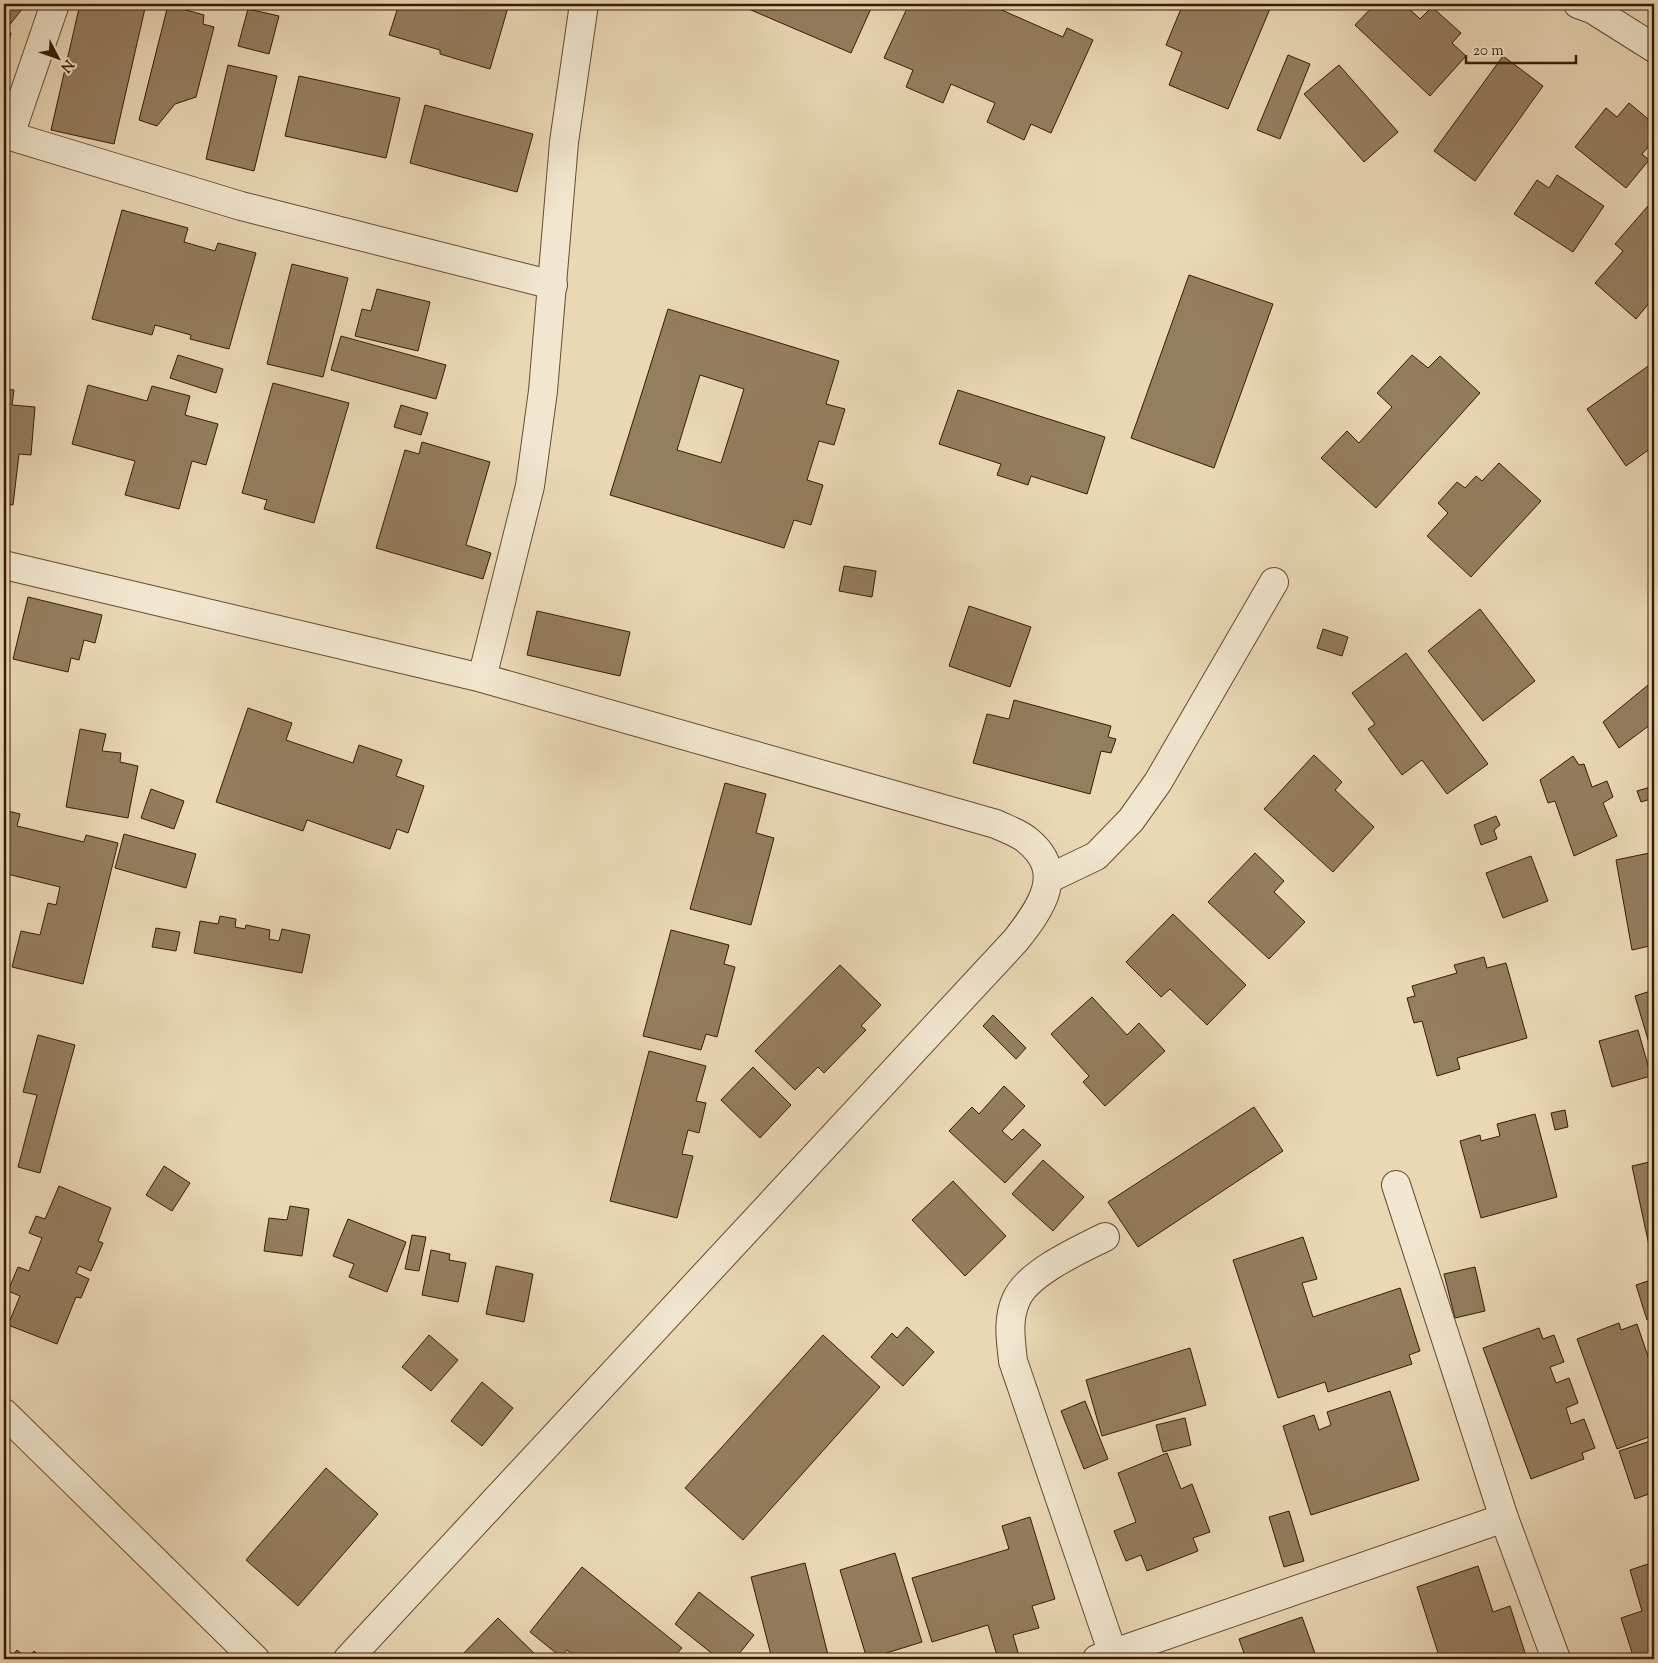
<svg xmlns="http://www.w3.org/2000/svg" width="1658" height="1663" font-family="'Sorts Mill Goudy',serif">
	<style>
		.building { fill: #957d60; stroke: #391a04; fill-rule: evenodd }
		.lines { fill: none; stroke-linecap: round; stroke-linejoin: round }
		.minor-casing { stroke: #654a30; stroke-width: 30 }
		.minor { stroke: #f1e6cf; stroke-width: 28 }
	</style>
	<rect width="100%" height="100%" fill="#ead8b5"/>
	<filter id="stains"><feTurbulence type="fractalNoise" baseFrequency=".004" numOctaves="4"/><feColorMatrix values="0 0 0 0 .2 0 0 0 0 .09 0 0 0 0 .02 0 0 0 .5 -.17"/></filter>
	<radialGradient id="worn" r=".72"><stop offset=".6" stop-color="#630" stop-opacity="0"/><stop offset="1" stop-color="#630" stop-opacity=".3"/></radialGradient>
	<g class="building">
		<path d="M4 4H26L8 27 4 24Z"/>
		<path d="M80 4H146L114 144 51 130Z"/>
		<path d="M399 4H509L490 69 440 54V50L389 35Z"/>
		<path d="M737 4H873L851 53Z"/>
		<path d="M909 4H988L1063 37 1067 28 1093 40 1051 133 1031 124 1024 140 987 122 995 103 951 84 943 103 906 87 913 70 884 58Z"/>
		<path d="M1183 4H1272L1228 109 1169 85 1182 52 1166 45Z"/>
		<path d="M1375 4H1404L1420 19 1432 7 1461 33 1452 43 1466 56 1430 96 1355 25Z"/>
		<path d="M168 5 204 15 203 24 214 27 196 97 175 104 157 126 139 120Z"/>
		<path d="M248 9 279 16 269 54 238 46Z"/>
		<path d="M4 31 11 33 4 62Z"/>
		<path d="M1288 55 1310 64 1280 139 1257 130Z"/>
		<path d="M1503 56 1543 86 1475 181 1434 151Z"/>
		<path d="M228 65 277 76 254 171 206 159Z"/>
		<path d="M1339 65 1398 132 1364 162 1304 94Z"/>
		<path d="M299 76 400 98 386 158 285 136Z"/>
		<path d="M1629 103 1654 124V140L1642 154 1649 160 1626 188 1575 147 1606 108 1617 117Z"/>
		<path d="M425 105 533 134 517 192 410 163Z"/>
		<path d="M1557 175 1604 206 1573 252 1514 214 1537 180 1549 188Z"/>
		<path d="M1654 199V297L1636 319 1595 283 1623 251 1615 244Z"/>
		<path d="M122 210 188 228 184 242 215 251 218 243 256 253 229 349 190 339 191 335 155 325 152 335 92 319Z"/>
		<path d="M292 264 348 278 323 377 267 364Z"/>
		<path d="M1189 275 1273 304 1214 468 1131 438Z"/>
		<path d="M377 289 430 302 418 351 355 336 362 309 371 311Z"/>
		<path d="M668 309 839 361 826 404 845 409 834 445 819 441 807 480 823 485 811 525 794 520 784 548 610 495ZM700 375 744 389 721 463 677 450Z"/>
		<path d="M341 336 446 365 436 399 331 370Z"/>
		<path d="M178 355 223 369 216 393 170 378Z"/>
		<path d="M1412 355 1428 368 1440 356 1480 393 1376 508 1321 458 1347 431 1359 443 1392 407 1377 393Z"/>
		<path d="M1654 362V446L1626 466 1587 409Z"/>
		<path d="M273 383 349 403 314 523 264 509 267 500 242 493Z"/>
		<path d="M88 385 147 401 152 386 190 396 185 415 218 424 206 465 192 461 179 509 125 495 135 461 72 444Z"/>
		<path d="M4 389 14 390 12 405 35 407 31 455 19 454 13 505 4 504Z"/>
		<path d="M958 390 1105 437 1087 494 1031 476 1028 485 997 475 1001 464 939 444Z"/>
		<path d="M401 405 428 413 421 435 394 427Z"/>
		<path d="M422 442 490 462 466 545 491 553 483 579 376 548 405 450 419 454Z"/>
		<path d="M1499 463 1541 501 1471 577 1427 536 1448 513 1438 503 1457 482 1465 488 1476 476 1482 481Z"/>
		<path d="M844 566 876 571 872 597 839 591Z"/>
		<path d="M28 597 102 615 95 643 84 640 79 660 71 658 68 672 13 659Z"/>
		<path d="M969 606 1031 627 1010 687 949 666Z"/>
		<path d="M1480 609 1535 681 1483 721 1428 651Z"/>
		<path d="M537 611 630 632 620 676 527 655Z"/>
		<path d="M1323 629 1348 637 1342 656 1317 648Z"/>
		<path d="M1406 653 1488 764 1447 794 1422 760 1402 775 1368 729 1375 724 1352 693Z"/>
		<path d="M1653 681 1654 722 1619 748 1603 722Z"/>
		<path d="M1014 700 1111 726 1108 737 1116 739 1111 753 1101 751 1090 794 973 763 987 714 1009 719Z"/>
		<path d="M248 708 292 723 286 740 353 763 359 745 402 760 396 776 424 786 408 833 397 829 390 849 307 820 303 831 216 802Z"/>
		<path d="M80 729 106 734 102 751 121 753 120 762 138 766 128 818 66 807Z"/>
		<path d="M1314 755 1342 782 1335 790 1374 827 1333 872 1264 809Z"/>
		<path d="M1573 756 1579 765 1584 764 1592 787 1607 781 1613 797 1603 803 1617 836 1574 856 1555 801 1548 803 1540 780Z"/>
		<path d="M725 783 766 794 756 833 774 838 751 925 690 909Z"/>
		<path d="M1654 786V798L1641 802 1637 791Z"/>
		<path d="M151 789 184 801 174 829 141 818Z"/>
		<path d="M4 810 20 814 17 826 84 842 86 835 118 843 83 984 12 967 21 931 40 935 48 903 56 905 60 887 7 874 4 887Z"/>
		<path d="M1496 816 1500 825 1494 830 1497 839 1481 845 1474 825Z"/>
		<path d="M124 834 196 854 186 888 115 868Z"/>
		<path d="M1654 852V945L1632 950 1616 860Z"/>
		<path d="M1255 853 1284 881 1274 892 1305 922 1269 959 1208 902Z"/>
		<path d="M1531 856 1548 901 1503 918 1486 873Z"/>
		<path d="M1173 914 1246 985 1207 1025 1170 989 1161 997 1126 962Z"/>
		<path d="M220 916 236 919 235 927 245 929 246 925 270 930 269 939 279 941 282 929 310 935 302 973 194 953 200 921 218 924Z"/>
		<path d="M156 928 180 932 176 951 152 947Z"/>
		<path d="M671 930 729 945 724 964 735 967 717 1037 706 1034 701 1050 643 1036Z"/>
		<path d="M1484 957 1487 968 1506 963 1527 1038 1457 1058 1460 1069 1437 1076 1422 1021 1414 1023 1407 998 1415 996 1412 986 1457 973 1454 965Z"/>
		<path d="M840 965 881 1005 861 1026 866 1030 824 1073 818 1067 795 1090 755 1051Z"/>
		<path d="M1654 990V1060L1635 996Z"/>
		<path d="M1092 997 1127 1035 1139 1023 1165 1051 1105 1106 1083 1082 1089 1076 1051 1034Z"/>
		<path d="M993 1015 1026 1048 1016 1059 983 1026Z"/>
		<path d="M1638 1030 1651 1076 1612 1087 1599 1041Z"/>
		<path d="M38 1035 75 1045 40 1173 18 1167 37 1095 23 1092Z"/>
		<path d="M649 1051 706 1066 696 1101 706 1103 699 1133 688 1130 682 1154 693 1156 677 1218 610 1201Z"/>
		<path d="M753 1067 791 1105 760 1138 721 1100Z"/>
		<path d="M1004 1086 1025 1106 1002 1131 1012 1140 1023 1129 1041 1145 1005 1183 949 1131 972 1107 979 1114Z"/>
		<path d="M4 1097 10 1098 4 1126Z"/>
		<path d="M1254 1107 1283 1151 1138 1247 1108 1202Z"/>
		<path d="M1565 1110 1568 1127 1555 1130 1551 1113Z"/>
		<path d="M1535 1114 1557 1197 1481 1218 1460 1141 1480 1135 1481 1141 1500 1136 1497 1124Z"/>
		<path d="M1043 1160 1084 1197 1053 1231 1012 1194Z"/>
		<path d="M1654 1161V1249L1650 1250 1632 1166Z"/>
		<path d="M164 1166 190 1183 172 1211 146 1195Z"/>
		<path d="M953 1181 1006 1236 965 1276 912 1220Z"/>
		<path d="M59 1186 111 1208 98 1241 103 1243 91 1271 79 1266 76 1273 89 1279 81 1298 76 1297 57 1344 8 1325 20 1296 8 1291 18 1267 29 1271 42 1238 29 1233 36 1216 45 1219Z"/>
		<path d="M290 1206 309 1209 302 1256 264 1251 269 1218 287 1220Z"/>
		<path d="M348 1219 406 1242 387 1292 349 1277 354 1264 333 1256Z"/>
		<path d="M412 1235 426 1237 419 1271 405 1269Z"/>
		<path d="M1303 1237 1317 1279 1302 1283 1313 1317 1400 1288 1420 1351 1409 1355 1412 1364 1328 1392 1325 1382 1278 1398 1233 1260Z"/>
		<path d="M431 1250 450 1254 449 1260 466 1263 458 1302 422 1295Z"/>
		<path d="M496 1266 533 1274 524 1322 486 1314Z"/>
		<path d="M1475 1267 1485 1311 1455 1318 1444 1274Z"/>
		<path d="M1654 1279V1318L1647 1320 1636 1285Z"/>
		<path d="M1619 1323 1621 1330 1637 1324 1654 1374V1435L1617 1449 1577 1339Z"/>
		<path d="M907 1327 934 1352 903 1386 871 1357 892 1333 897 1338Z"/>
		<path d="M1539 1328 1543 1339 1554 1335 1564 1362 1550 1367 1556 1383 1569 1378 1578 1403 1566 1408 1571 1424 1584 1419 1595 1448 1582 1453 1584 1459 1531 1479 1483 1348Z"/>
		<path d="M429 1335 458 1360 431 1391 402 1367Z"/>
		<path d="M823 1335 880 1387 743 1540 685 1488Z"/>
		<path d="M1190 1348 1206 1405 1102 1436 1086 1380Z"/>
		<path d="M482 1382 513 1408 482 1446 451 1421Z"/>
		<path d="M1390 1391 1419 1480 1311 1515 1283 1426 1314 1415 1319 1430 1331 1425 1327 1412Z"/>
		<path d="M1085 1401 1108 1459 1084 1469 1061 1411Z"/>
		<path d="M1185 1418 1191 1445 1163 1452 1156 1425Z"/>
		<path d="M1654 1440V1492L1635 1499 1619 1451Z"/>
		<path d="M1167 1453 1181 1489 1192 1484 1210 1532 1193 1538 1198 1551 1147 1571 1141 1555 1126 1561 1114 1531 1136 1522 1118 1473Z"/>
		<path d="M326 1468 378 1514 298 1606 246 1560Z"/>
		<path d="M1289 1511 1304 1561 1284 1567 1269 1517Z"/>
		<path d="M1030 1517 1055 1599 1032 1606 1039 1628 1013 1635 1019 1656 998 1659 988 1625 932 1642 912 1578 1009 1549 1002 1526Z"/>
		<path d="M895 1553 922 1642 867 1659 840 1570Z"/>
		<path d="M1654 1562V1659H1634L1621 1618 1642 1611 1630 1570Z"/>
		<path d="M805 1563 829 1659H772L751 1577Z"/>
		<path d="M1478 1566 1493 1612 1510 1606 1527 1659H1440L1417 1587Z"/>
		<path d="M582 1567 682 1648 672 1659H579L567 1650 561 1657 530 1632Z"/>
		<path d="M699 1592 754 1635 735 1659H719L675 1624Z"/>
		<path d="M1302 1617 1317 1659H1246L1239 1639Z"/>
		<path d="M498 1618 540 1659H458Z"/>
		<path d="M17 1650 28 1659 34 1651 43 1659H9Z"/>
	</g>
	<g class="lines">
		<defs>
			<g id="minor">
				<path d="M1578 4 1592 9 1654 48"/>
				<path d="M4 134 241 206 553 285"/>
				<path d="M10 135 55 4"/>
				<path d="M4 565 482 678 996 824C1006 829 1019 833 1027 840 1067 872 1041 908 1016 940L348 1659"/>
				<path d="M482 678 530 486 543 391 564 142 584 4"/>
				<path d="M1048 879 1096 856 1131 820 1158 782 1274 582"/>
				<path d="M1396 1185 1504 1518 1556 1659"/>
				<path d="M1105 1237C1079 1250 1027 1273 1016 1300 1007 1320 1011 1341 1013 1361L1113 1654"/>
				<path d="M4 1413 255 1659"/>
				<path d="M1097 1659 1504 1518"/>
			</g>
		</defs>
		<use href="#minor" class="minor-casing"/>
		<use href="#minor" class="minor"/>
	</g>
	<rect width="1658" height="1663" fill="none" stroke="#ead8b5" stroke-width="20"/>
	<rect x="5" y="5" width="1648" height="1653" fill="none" stroke="#391a04" stroke-width="2.5"/>
	<rect x="10" y="10" width="1638" height="1643" fill="none" stroke="#391a04"/>
	<g transform="translate(58 58) rotate(131)" stroke="#f1e6cf" stroke-width="4" paint-order="stroke">
	<path d="M0-4L9 19L0 12L-9 19Z" fill="#391a04"/>
	<text y="-8" font-size="14" font-weight="bold" text-anchor="middle" fill="#391a04">N</text>
	</g>
	<path d="M1466 55v8h110v-8" fill="none" stroke="#391a04" stroke-width="2.5"/>
	<text x="1473" y="55" font-size="15" fill="#391a04" stroke="#f1e6cf" stroke-width="4" paint-order="stroke">20 m</text>
	<rect width="100%" height="100%" filter="url(#stains)"/>
	<rect width="100%" height="100%" fill="url(#worn)"/>
</svg>
